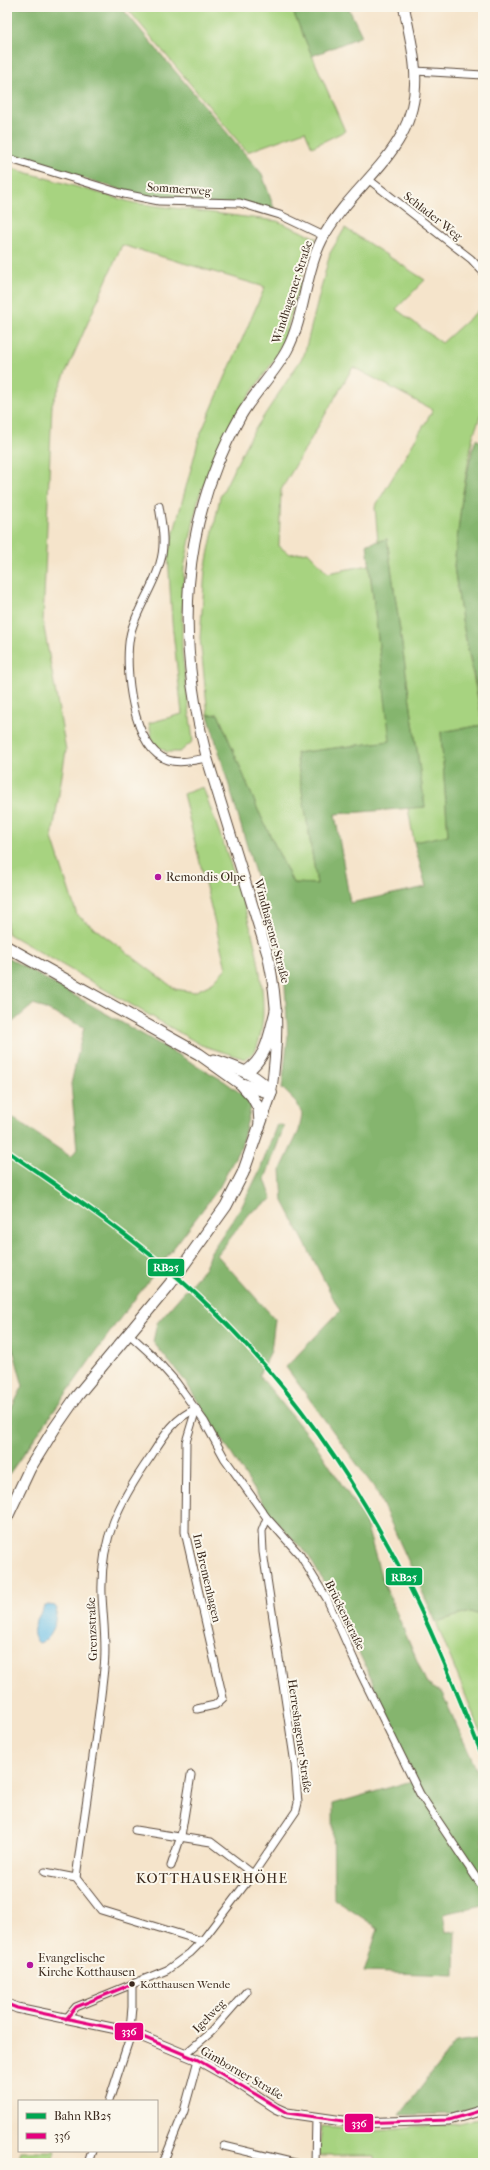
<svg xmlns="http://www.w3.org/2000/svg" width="490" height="2170" font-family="'IM FELL French Canon',serif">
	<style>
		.green { fill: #a7d380; stroke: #717e4f }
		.forest { fill: #85b56e; stroke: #607046 }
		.water { fill: #6bc0e8; stroke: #537583 }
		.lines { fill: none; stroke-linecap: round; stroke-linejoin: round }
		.minor-casing { stroke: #574638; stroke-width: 9 }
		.tertiary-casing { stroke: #574638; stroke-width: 11 }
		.secondary-casing { stroke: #574638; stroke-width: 12 }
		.primary-casing { stroke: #574638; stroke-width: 13 }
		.minor { stroke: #fff; stroke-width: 7 }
		.tertiary { stroke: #fff; stroke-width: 9 }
		.secondary { stroke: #fff; stroke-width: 10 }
		.primary { stroke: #fff; stroke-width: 11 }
		.bus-1-casing { stroke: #fbf7ec; stroke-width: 6 }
		.bus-1 { stroke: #e5007d; stroke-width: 3 }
		.rail-1-casing { stroke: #fbf7ec; stroke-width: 7 }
		.rail-1 { stroke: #00a651; stroke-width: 4 }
		.poi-dot { fill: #b5179e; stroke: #fbf7ec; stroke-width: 1.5 }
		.bus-dot { fill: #3b2a1e; stroke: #fbf7ec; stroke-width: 1.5 }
		.labels { text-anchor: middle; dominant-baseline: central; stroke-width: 4; stroke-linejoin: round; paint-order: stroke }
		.bus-label { font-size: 11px; fill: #3b2a1e; stroke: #fbf7ec; text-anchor: start }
		.street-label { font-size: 12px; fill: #3b2a1e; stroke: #fbf7ec }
		.poi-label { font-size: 12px; fill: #3b2a1e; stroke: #fbf7ec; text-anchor: start }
		.quarter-label { font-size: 14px; letter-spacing: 1px; fill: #3b2a1e; stroke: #fbf7ec }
		.line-badge { stroke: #fbf7ec; stroke-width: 1.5 }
		.badge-label { font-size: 11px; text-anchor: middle; font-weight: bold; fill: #fff }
	</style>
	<rect width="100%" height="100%" fill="#fbf7ec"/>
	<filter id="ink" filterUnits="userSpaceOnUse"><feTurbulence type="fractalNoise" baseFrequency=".025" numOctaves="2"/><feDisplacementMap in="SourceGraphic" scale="8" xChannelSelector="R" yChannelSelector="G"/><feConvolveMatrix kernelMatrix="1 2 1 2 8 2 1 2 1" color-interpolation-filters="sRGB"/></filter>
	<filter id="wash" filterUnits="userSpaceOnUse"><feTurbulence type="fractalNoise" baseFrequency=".012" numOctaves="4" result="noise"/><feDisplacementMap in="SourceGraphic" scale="16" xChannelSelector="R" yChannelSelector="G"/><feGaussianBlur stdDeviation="0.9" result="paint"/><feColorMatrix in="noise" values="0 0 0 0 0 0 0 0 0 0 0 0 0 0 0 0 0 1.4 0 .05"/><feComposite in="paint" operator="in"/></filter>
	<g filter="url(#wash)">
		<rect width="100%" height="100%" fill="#f5e4cb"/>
		<g class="green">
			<path d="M126 7H291L345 131 312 147 305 131 247 152Z"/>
			<path d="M7 167 134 203 277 221 316 238 304 269 284 340 273 362 234 417 199 496 184 568 182 613V652L193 741 180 752H167L153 743 149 723 182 714 172 622 168 554 200 435 265 287 122 245 52 404 43 622 66 750 52 838 77 915 175 989 194 992 211 984 226 968 183 794 203 787C225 852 283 985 256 1049 254 1053 249 1056 245 1059L201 1045 7 933Z"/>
			<path d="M345 228 425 280 396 309 442 343 483 306V409L473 436 462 498 454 566 462 620 483 725 441 732 448 836 414 842 408 808 425 807 387 539 378 541 375 507 433 410 353 367 281 490 279 546 289 554 308 552 328 573 369 565 391 741 296 753 317 884 293 883 258 810 218 714 208 715 200 638 205 570 220 497 250 437 304 355 330 253Z"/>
			<path d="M470 1612 483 1616V1733L480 1731 436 1622Z"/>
			<path d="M483 2117V2163H376L375 2156H318L322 2126 377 2130 419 2126H448Z"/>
			<path d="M21 2151H55L51 2163H17Z"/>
		</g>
		<g class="forest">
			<path d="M7 7H121L262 174 275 211 143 196 7 156Z"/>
			<path d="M291 7H348L362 36 312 56Z"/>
			<path d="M476 439 483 443V718L462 620 454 566 462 498 472 451Z"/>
			<path d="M387 539 425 807 335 814 350 903 426 887 414 842 448 835 441 732 483 725V1616L470 1612 436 1622 376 1490 286 1367 340 1311 283 1201 281 1169 299 1131 302 1114 297 1103 282 1088 288 1036 284 970 208 715 218 714 258 810 293 883 317 884 296 753 390 741 367 544Z"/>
			<path d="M7 957 224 1081 247 1098 251 1107 241 1146 219 1188 115 1325 7 1477V1417L23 1386 7 1327V1114L71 1157 77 1149 71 1084 84 1027 34 1004 7 1027Z"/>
			<path d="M277 1124 284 1126 265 1179 272 1199 250 1213 217 1255 275 1319 271 1351 259 1375 318 1448 365 1520 382 1579 427 1684 442 1693 483 1784V1905L443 1914 446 1932 456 1931 455 1975 364 1972 378 1928 334 1899 333 1804 415 1780 364 1663 329 1591 308 1555 271 1516 185 1381 153 1342 157 1323 205 1268 210 1253 241 1208 260 1170Z"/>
			<path d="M483 2038V2105L452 2114 400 2115 456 2042Z"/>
		</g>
		<path class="water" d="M48 1605 55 1606 57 1609C54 1624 55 1638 39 1643 27 1633 38 1618 44 1607Z"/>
	</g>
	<g filter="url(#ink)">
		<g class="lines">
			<defs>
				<g id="minor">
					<path d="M415 71 483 75"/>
					<path d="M7 158 124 194 159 201 240 203 280 215 324 236"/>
					<path d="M368 179 471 259 483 272"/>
					<path d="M159 506C162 525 166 544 160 563 154 587 134 613 130 636 124 667 132 749 168 760 180 764 194 760 207 758"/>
					<path d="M129 1334 153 1356 176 1382 204 1421 225 1459 267 1518 300 1555 327 1599 355 1662 420 1794 483 1888"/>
					<path d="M196 1409 186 1442 185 1532 223 1698 215 1705 197 1709"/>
					<path d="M135 1830 211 1842 253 1874"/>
					<path d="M171 1866 181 1836 191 1775"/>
					<path d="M45 1872 76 1878 101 1910 202 1941"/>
					<path d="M76 1878C85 1808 97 1738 104 1668 107 1644 103 1619 102 1595 100 1538 119 1502 151 1456 163 1437 175 1417 196 1409"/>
					<path d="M66 2019 76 2007 167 1970 190 1953 202 1941 253 1874 296 1811 298 1803 295 1764 263 1552 262 1531 267 1518"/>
					<path d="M184 2055 211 2032 247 1991"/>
					<path d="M109 2101 129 2040 132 2007V1984"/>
					<path d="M224 2146 295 2163"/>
					<path d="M88 2163 92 2151"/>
					<path d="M163 2163 184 2111 198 2060"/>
					<path d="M315 2163 316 2118"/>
				</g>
				<path id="tertiary" d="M7 2004 17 2008 131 2032 198 2060 230 2078 276 2108 287 2113 357 2123 449 2120 483 2110"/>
				<path id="secondary" d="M271 1093C278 1042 279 1007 268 956L207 758C176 640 179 525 240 417 253 394 274 374 287 350 306 314 304 270 325 234 359 176 420 149 415 71 414 50 408 28 404 7"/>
				<g id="primary">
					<path d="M7 947 199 1054 241 1084 252 1096 259 1109 260 1123"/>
					<path d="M214 1060C234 1067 258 1074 271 1093"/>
					<path d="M246 1072C268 1056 269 1036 276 1011"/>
					<path d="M242 1084 271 1093"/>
					<path d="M7 1517 30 1468 54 1429 77 1396 170 1284 226 1206 243 1173 271 1093"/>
				</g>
			</defs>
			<use href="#minor" class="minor-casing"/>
			<use href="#tertiary" class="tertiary-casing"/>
			<use href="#secondary" class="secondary-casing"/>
			<use href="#primary" class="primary-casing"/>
			<use href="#minor" class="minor"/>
			<use href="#tertiary" class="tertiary"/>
			<use href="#secondary" class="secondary"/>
			<use href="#primary" class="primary"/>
			<defs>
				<g id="bus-1">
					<path d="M7 2004 17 2008 131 2032 198 2060 287 2113 357 2123 449 2120 483 2110"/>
					<path d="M66 2019 76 2007 132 1984"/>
				</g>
			</defs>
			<use href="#bus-1" class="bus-1-casing"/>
			<use href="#bus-1" class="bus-1"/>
			<defs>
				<path id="rail-1" d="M7 1151C72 1196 138 1240 196 1294 282 1374 351 1471 404 1576 434 1634 458 1696 483 1757"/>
			</defs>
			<use href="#rail-1" class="rail-1-casing"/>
			<use href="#rail-1" class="rail-1"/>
		</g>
	</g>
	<g class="poi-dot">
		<circle cx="158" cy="877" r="4"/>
		<circle cx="30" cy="1965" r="4"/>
	</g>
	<circle class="bus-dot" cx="132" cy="1984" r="3.5"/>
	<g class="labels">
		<g class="bus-label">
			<text x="140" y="1984">Kotthausen Wende</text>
		</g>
		<g class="street-label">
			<text transform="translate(179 189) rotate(4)">Sommerweg</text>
			<text transform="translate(433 216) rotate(38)">Schlader Weg</text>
			<text transform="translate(292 292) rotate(-72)">Windhagener Straße</text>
			<text transform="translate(272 931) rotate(75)">Windhagener Straße</text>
			<text transform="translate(207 1578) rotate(77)">Im Bremenhagen</text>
			<text transform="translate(345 1615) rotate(64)">Brückenstraße</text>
			<text transform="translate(92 1629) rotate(-92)">Grenzstraße</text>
			<text transform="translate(300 1736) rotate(82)">Herreshagener Straße</text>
			<text transform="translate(209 2016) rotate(-46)">Igelweg</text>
			<text transform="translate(242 2073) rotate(30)">Gimborner Straße</text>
		</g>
		<g class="poi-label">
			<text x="166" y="877">Remondis Olpe</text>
			<text x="38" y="1958">Evangelische<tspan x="38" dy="14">Kirche Kotthausen</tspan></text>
		</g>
		<g class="quarter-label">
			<text x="212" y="1878">KOTTHAUSERHÖHE</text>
		</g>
	</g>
	<g class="line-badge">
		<rect x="147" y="1258" width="38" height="19" rx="4" fill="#00a651"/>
		<rect x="385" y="1567" width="38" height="19" rx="4" fill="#00a651"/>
		<rect x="114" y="2022" width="30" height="19" rx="4" fill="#e5007d"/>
		<rect x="344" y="2113" width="30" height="20" rx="4" fill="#e5007d"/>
	</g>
	<g class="badge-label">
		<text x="166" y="1271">RB25</text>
		<text x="404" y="1581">RB25</text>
		<text x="129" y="2035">336</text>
		<text x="359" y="2127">336</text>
	</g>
	<rect width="490" height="2170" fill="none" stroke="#fbf7ec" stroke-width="24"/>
	<rect x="18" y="2100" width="140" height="52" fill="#fbf7ec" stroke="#aea59a"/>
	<rect x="26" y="2113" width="20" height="6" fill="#00a651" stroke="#aea59a"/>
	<text x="54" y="2120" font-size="12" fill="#3b2a1e">Bahn RB25</text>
	<rect x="26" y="2133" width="20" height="6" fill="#e5007d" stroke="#aea59a"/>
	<text x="54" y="2140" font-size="12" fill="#3b2a1e">336</text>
</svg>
